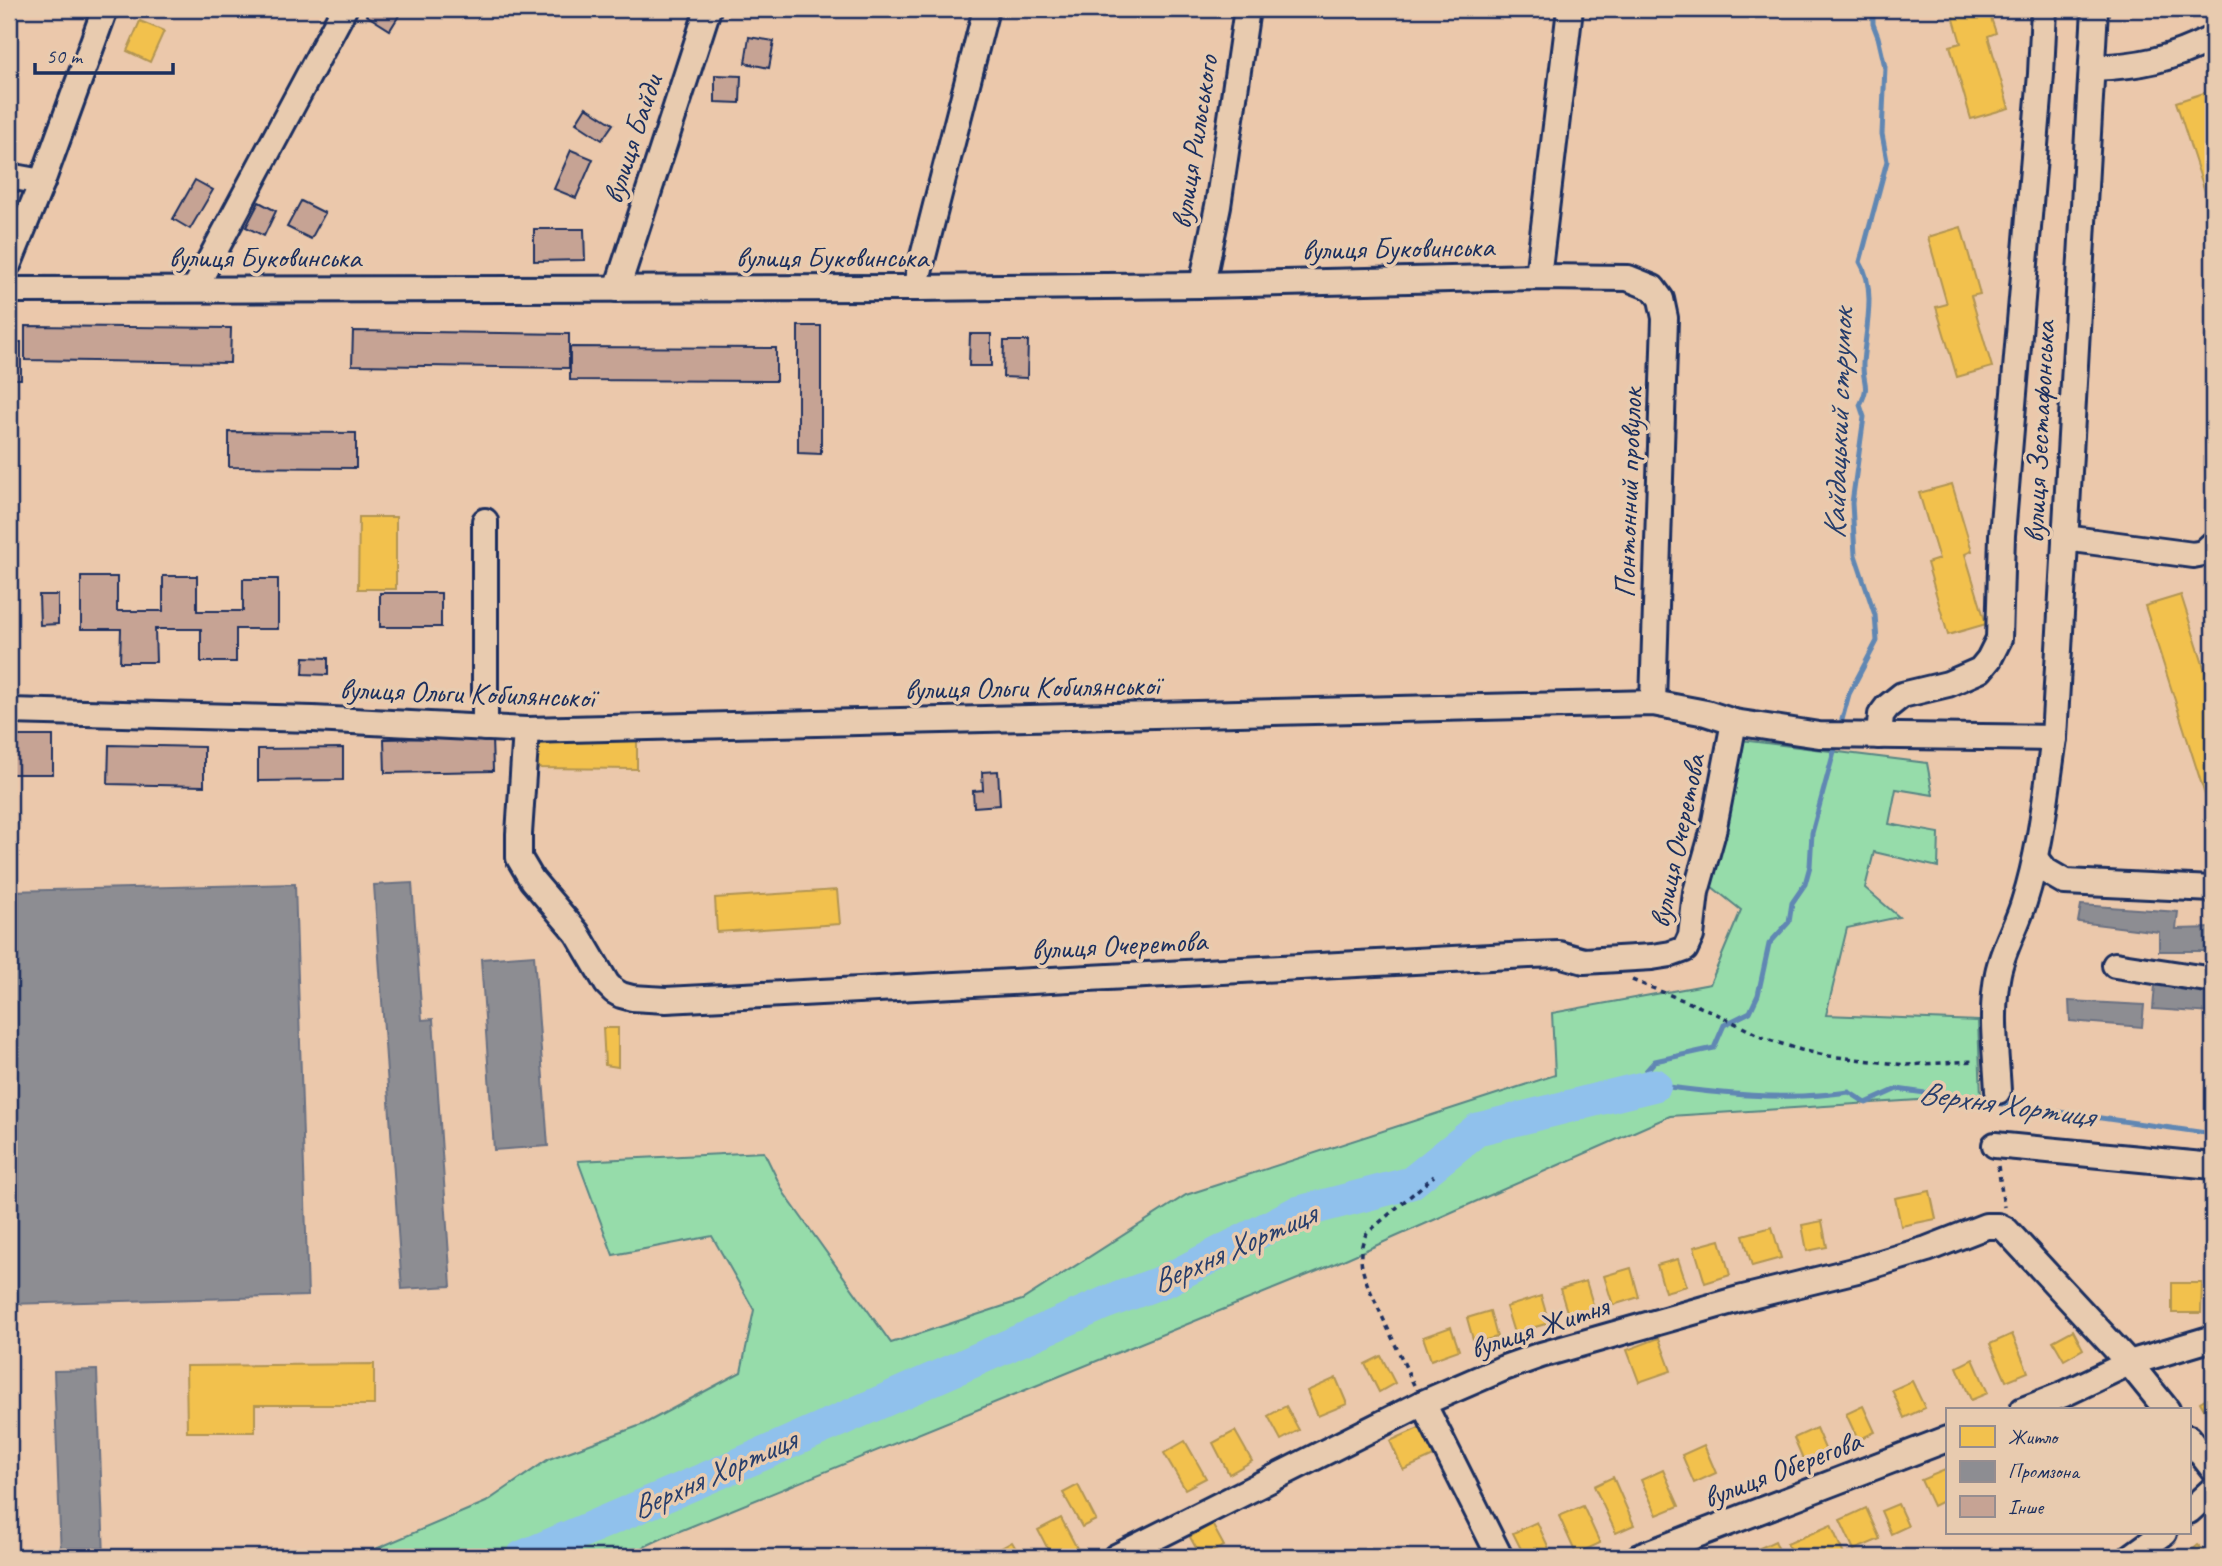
<svg xmlns="http://www.w3.org/2000/svg" width="2222" height="1566" font-family="Caveat,sans-serif">
	<style>
		.green { fill: #96dcaa; stroke: #588684; stroke-width: 2 }
		.homes { fill: #f2c14e; stroke: #b29553; stroke-width: 2 }
		.industry { fill: #8d8d92; stroke: #6b7182; stroke-width: 2 }
		.lines { fill: none; stroke-linecap: round; stroke-linejoin: round }
		.stream { stroke: #6187b3; stroke-width: 5 }
		.river { stroke: #90c1ec; stroke-width: 33 }
		.building { fill: #c6a394; stroke: #1b2f5e; stroke-width: 2 }
		.minor-casing { stroke: #1b2f5e; stroke-width: 30 }
		.path { stroke: #1b2f5e; stroke-width: 3.5; stroke-dasharray: 5 5; stroke-linecap: butt }
		.minor { stroke: #e8cbaf; stroke-width: 24 }
		.labels { text-anchor: middle; dominant-baseline: central; stroke-width: 7; stroke-linejoin: round; paint-order: stroke }
		.street-label { font-size: 30px; fill: #1b2f5e; stroke: #e8cbaf }
		.water-label { font-size: 32px; font-style: italic; fill: #273e6c; stroke: #e8cbaf }
	</style>
	<rect width="100%" height="100%" fill="#ebc8ab"/>
	<filter id="ink" filterUnits="userSpaceOnUse"><feTurbulence type="fractalNoise" baseFrequency=".0143" numOctaves="2"/><feDisplacementMap in="SourceGraphic" scale="14" xChannelSelector="R" yChannelSelector="G"/><feConvolveMatrix kernelMatrix="1 2 1 2 8 2 1 2 1" color-interpolation-filters="sRGB"/></filter>
	<g filter="url(#ink)">
		<path class="green" d="M1733 739 1927 763 1933 795 1896 789 1889 824 1939 833 1938 867 1874 852 1865 888 1899 917 1847 928 1826 1015 1978 1021 1981 1096 1670 1116 1325 1268 665 1537 622 1557H357L486 1502 549 1459 644 1424 741 1372 754 1310 712 1236 613 1255 578 1161 764 1152 784 1193 891 1343 1022 1300 1186 1195 1555 1075 1552 1013 1710 984 1741 910 1706 882Z"/>
		<g class="homes">
			<path d="M1951 9H1988L1996 33 1988 36 2009 108 1971 119 1950 46 1961 43Z"/>
			<path d="M140 21 164 31 150 62 127 51Z"/>
			<path d="M2210 91 2213 102V216L2176 102Z"/>
			<path d="M1961 227 1980 294 1971 296 1992 367 1957 377 1936 307 1947 304 1928 237Z"/>
			<path d="M1952 484 1972 551 1965 554 1986 624 1948 635 1927 563 1939 559 1919 493Z"/>
			<path d="M359 517H396V589H358Z"/>
			<path d="M2181 595 2213 696V796L2206 798 2145 606Z"/>
			<path d="M533 735 637 736V769L533 768Z"/>
			<path d="M837 890 840 924 717 932 715 898Z"/>
			<path d="M603 1028H618V1067L605 1065Z"/>
			<path d="M1930 1191 1936 1219 1901 1226 1895 1198Z"/>
			<path d="M1822 1221 1827 1247 1807 1251 1802 1225Z"/>
			<path d="M1772 1227 1781 1258 1752 1266 1743 1235Z"/>
			<path d="M1720 1240 1730 1275 1705 1283 1694 1247Z"/>
			<path d="M1678 1259 1687 1286 1665 1292 1657 1265Z"/>
			<path d="M1631 1268 1639 1297 1613 1305 1604 1276Z"/>
			<path d="M1586 1281 1595 1311 1569 1318 1560 1289Z"/>
			<path d="M2172 1283H2202L2201 1313H2172Z"/>
			<path d="M1541 1296 1549 1323 1514 1333 1506 1307Z"/>
			<path d="M1490 1311 1497 1337 1474 1343 1467 1318Z"/>
			<path d="M1451 1327 1459 1350 1431 1360 1423 1337Z"/>
			<path d="M2073 1330 2083 1349 2064 1360 2053 1341Z"/>
			<path d="M2012 1334 2028 1372 2006 1381 1990 1344Z"/>
			<path d="M1659 1338 1671 1371 1639 1382 1627 1350Z"/>
			<path d="M1381 1356 1395 1383 1379 1392 1365 1364Z"/>
			<path d="M1973 1359 1988 1393 1971 1400 1957 1367Z"/>
			<path d="M374 1364V1405H255V1432H187L186 1366Z"/>
			<path d="M1336 1378 1347 1404 1318 1416 1307 1391Z"/>
			<path d="M1912 1381 1925 1408 1904 1418 1892 1390Z"/>
			<path d="M2213 1394V1425L2200 1402Z"/>
			<path d="M1286 1406 1299 1430 1281 1440 1268 1416Z"/>
			<path d="M1863 1406 1875 1432 1858 1440 1846 1414Z"/>
			<path d="M1423 1426 1436 1455 1403 1470 1390 1441Z"/>
			<path d="M1816 1428 1826 1451 1804 1461 1794 1438Z"/>
			<path d="M1235 1431 1252 1461 1229 1474 1213 1443Z"/>
			<path d="M1185 1441 1206 1478 1185 1489 1164 1453Z"/>
			<path d="M1704 1445 1716 1473 1694 1483 1682 1455Z"/>
			<path d="M1663 1470 1679 1506 1657 1515 1641 1480Z"/>
			<path d="M1945 1470 1947 1476V1499L1933 1506 1921 1480Z"/>
			<path d="M1613 1477 1634 1525 1616 1533 1594 1486Z"/>
			<path d="M1078 1485 1096 1520 1082 1527 1063 1493Z"/>
			<path d="M1898 1504 1908 1526 1891 1534 1881 1511Z"/>
			<path d="M1583 1506 1600 1543 1576 1554 1559 1516Z"/>
			<path d="M1866 1508 1880 1539 1854 1550 1840 1520Z"/>
			<path d="M1061 1518 1079 1552 1069 1557H1052L1038 1530Z"/>
			<path d="M1537 1522 1553 1557H1525L1513 1533Z"/>
			<path d="M1212 1524 1224 1546 1201 1557 1190 1537Z"/>
			<path d="M1831 1525 1845 1557H1793L1787 1544Z"/>
			<path d="M1775 1541 1782 1557H1751L1749 1553Z"/>
			<path d="M1012 1542 1021 1557H997L994 1552Z"/>
			<path d="M2198 1545 2210 1557H2184Z"/>
		</g>
		<g class="industry">
			<path d="M412 883 422 1020 433 1019 451 1286 402 1289 374 885Z"/>
			<path d="M295 884 308 1296 9 1304V891Z"/>
			<path d="M2081 905 2178 912 2176 929 2213 928V951H2159V932L2078 922Z"/>
			<path d="M534 955 548 1146 494 1150 481 959Z"/>
			<path d="M2155 985 2213 988V1013L2153 1009Z"/>
			<path d="M2069 1001 2144 1005 2142 1027 2070 1021Z"/>
			<path d="M97 1370 104 1557H61L54 1371Z"/>
		</g>
		<g class="lines">
			<g class="stream">
				<path d="M1840 727 1849 694 1877 641 1875 615 1855 555 1852 503 1864 417 1860 405C1871 383 1862 384 1863 363 1865 333 1877 289 1860 262L1887 161 1882 134 1885 67 1878 37 1873 24V9"/>
				<path d="M1655 1085C1719 1094 1785 1101 1849 1092L1866 1103 1897 1089 2213 1134"/>
				<path d="M1642 1088 1646 1071 1655 1061 1714 1048 1724 1025 1750 1012 1758 995 1769 944 1789 922 1792 903 1805 884 1810 866 1812 833 1836 744"/>
			</g>
			<path class="river" d="M522 1557 763 1454 1105 1303 1167 1280 1296 1213 1411 1183 1478 1129 1655 1085"/>
		</g>
		<g class="building">
			<path d="M370 9H403L390 30 366 15Z"/>
			<path d="M749 37 774 41 769 68 745 63Z"/>
			<path d="M715 75 741 76 740 103 715 102Z"/>
			<path d="M586 107 613 124 602 140 576 123Z"/>
			<path d="M571 150 593 159 576 198 554 189Z"/>
			<path d="M195 180 213 190 190 229 173 219Z"/>
			<path d="M301 201 325 213 311 239 287 227Z"/>
			<path d="M259 202 276 211 264 236 246 227Z"/>
			<path d="M534 229H584L585 260 534 261Z"/>
			<path d="M25 326 231 328 230 363 25 360Z"/>
			<path d="M798 326H821V454L798 453Z"/>
			<path d="M353 331 569 334V368L352 365Z"/>
			<path d="M970 334H991V366H969Z"/>
			<path d="M1004 341H1028L1027 378 1003 377Z"/>
			<rect x="9" y="342" width="12" height="37"/>
			<path d="M570 347 776 348V381L570 380Z"/>
			<path d="M229 432 356 433V468L229 467Z"/>
			<path d="M163 576H197V611H243V579H278V629H236V662H201V629H155L156 662H120L121 629H81V577H117V611H163Z"/>
			<rect x="380" y="593" width="61" height="34"/>
			<path d="M39 595H58V624L40 625Z"/>
			<path d="M304 657 328 658V675L303 674Z"/>
			<rect x="9" y="736" width="44" height="38"/>
			<path d="M492 737 493 771 385 773 384 739Z"/>
			<path d="M109 745 204 747V786L108 784Z"/>
			<path d="M343 748V780L258 781V749Z"/>
			<path d="M998 771 1000 805 974 807 973 791 983 790 982 772Z"/>
		</g>
		<g class="lines">
			<defs>
				<g id="minor">
					<path d="M2092 68C2141 66 2169 60 2213 38"/>
					<path d="M9 176 42 182"/>
					<path d="M9 263 42 182 105 9"/>
					<path d="M1538 277 1570 9"/>
					<path d="M1202 285 1218 206 1247 9"/>
					<path d="M195 288 344 9"/>
					<path d="M915 288 986 9"/>
					<path d="M617 289 708 9"/>
					<path d="M9 290 915 288 1202 285 1538 277 1628 278 1653 288 1661 299 1665 318 1653 703"/>
					<path d="M2065 538 2193 555 2203 553 2213 544"/>
					<path d="M9 711 313 719 526 730 1653 703 1706 713 1734 722 1819 735 2054 738"/>
					<path d="M485 728V521"/>
					<path d="M526 730 519 834V858L532 880 577 933 607 984 614 991 621 995 632 998 666 1000 1529 955 1559 954 1584 961 1652 957 1671 954 1685 949 1691 936 1696 892 1713 832 1734 722"/>
					<path d="M1879 736 1881 715 1887 707 1902 695 1948 684 1980 670 1989 659 1999 639 2002 535 2041 74 2044 9"/>
					<path d="M2036 858 2046 871 2065 882 2213 889"/>
					<path d="M2115 965 2213 980"/>
					<path d="M1998 1091C1996 1052 1990 1012 1998 973 2003 948 2017 926 2024 902 2041 849 2046 793 2054 738L2095 9"/>
					<path d="M1995 1145 2213 1166"/>
					<path d="M1423 1403 1500 1557"/>
					<path d="M2023 1410 2064 1394 2129 1363 2213 1338"/>
					<path d="M2189 1438 2213 1469"/>
					<path d="M2189 1511 2213 1489"/>
					<path d="M1116 1557 1423 1403 1504 1368 1541 1355 1739 1299 1857 1270 1927 1249 1986 1226H1998L2006 1230 2129 1363 2167 1410"/>
					<path d="M1639 1557 1947 1439"/>
					<path d="M2131 1557 2164 1533"/>
				</g>
			</defs>
			<use href="#minor" class="minor-casing"/>
			<g class="path">
				<path d="M1632 980 1713 1012 1766 1039 1801 1050 1829 1056 1906 1065 1976 1061"/>
				<path d="M1998 1166 2004 1207"/>
				<path d="M1414 1385 1369 1288C1361 1269 1357 1253 1366 1234L1434 1176"/>
			</g>
			<use href="#minor" class="minor"/>
		</g>
	</g>
	<g class="labels">
		<g class="street-label">
			<text transform="translate(632 139) rotate(-72)">вулиця Байди</text>
			<text transform="translate(1194 142) rotate(-81)">вулиця Рильського</text>
			<text transform="translate(1398 248) rotate(-1)">вулиця Буковинська</text>
			<text x="265" y="257">вулиця Буковинська</text>
			<text x="832" y="257">вулиця Буковинська</text>
			<text transform="translate(2039 432) rotate(-87)">вулиця Зестафонська</text>
			<text transform="translate(1628 493) rotate(-88)">Понтонний провулок</text>
			<text transform="translate(1032 687) rotate(-1)">вулиця Ольги Кобилянської</text>
			<text transform="translate(467 693) rotate(2)">вулиця Ольги Кобилянської</text>
			<text transform="translate(1677 841) rotate(-78)">вулиця Очеретова</text>
			<text transform="translate(1119 945) rotate(-3)">вулиця Очеретова</text>
			<text transform="translate(1539 1327) rotate(-18)">вулиця Житня</text>
			<text transform="translate(1782 1469) rotate(-21)">вулиця Оберегова</text>
		</g>
		<g class="water-label">
			<text transform="translate(1838 424) rotate(-88)">Кайдацький струмок</text>
			<text transform="translate(2006 1104) rotate(8)">Верхня Хортиця</text>
			<text transform="translate(1233 1248) rotate(-24)">Верхня Хортиця</text>
			<text transform="translate(713 1474) rotate(-24)">Верхня Хортиця</text>
		</g>
	</g>
	<rect width="2222" height="1566" fill="none" stroke="#e8cbaf" stroke-width="35"/>
	<rect x="18" y="18" width="2187" height="1531" fill="none" stroke="#1b2f5e" stroke-width="2.5" filter="url(#ink)"/>
	<rect x="1946" y="1408" width="245" height="126" fill="#e8cbaf" stroke="#968d8f" stroke-width="2"/>
	<rect x="1960" y="1426" width="35" height="21" fill="#f2c14e" stroke="#968d8f" stroke-width="2"/>
	<text x="2008" y="1444" font-size="21" fill="#1b2f5e">Житло</text>
	<rect x="1960" y="1461" width="35" height="21" fill="#8d8d92" stroke="#968d8f" stroke-width="2"/>
	<text x="2008" y="1478" font-size="21" fill="#1b2f5e">Промзона</text>
	<rect x="1960" y="1496" width="35" height="21" fill="#c6a394" stroke="#968d8f" stroke-width="2"/>
	<text x="2008" y="1514" font-size="21" fill="#1b2f5e">Інше</text>
	<path d="M35 63v10h138v-10" fill="none" stroke="#1b2f5e" stroke-width="3.5"/>
	<text x="46" y="63" font-size="21" fill="#1b2f5e" stroke="#e8cbaf" stroke-width="5" paint-order="stroke">50 m</text>
</svg>
